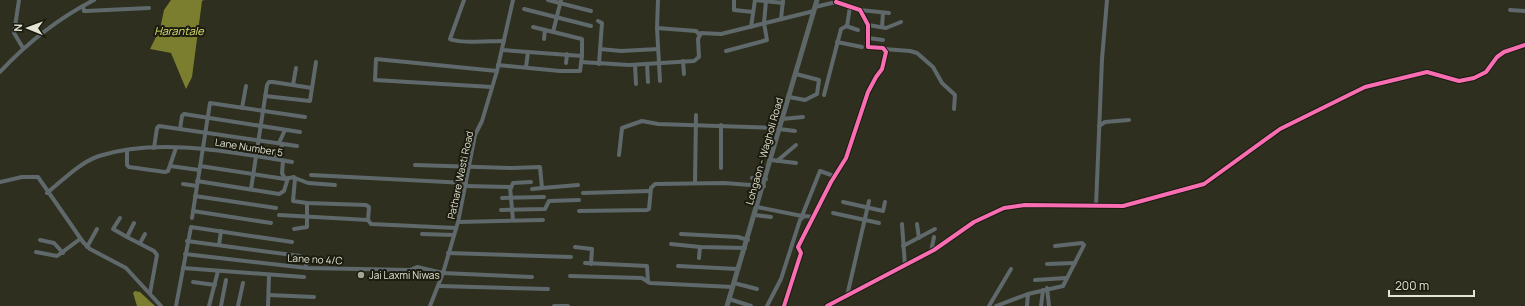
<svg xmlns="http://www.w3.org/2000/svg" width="1525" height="306" font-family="Manrope,sans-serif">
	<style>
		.water { fill: #7b7d2f }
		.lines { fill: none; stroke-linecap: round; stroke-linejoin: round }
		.minor { stroke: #5f686b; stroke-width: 4 }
		.major { stroke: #5d6767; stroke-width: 5 }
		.cycleway-casing { stroke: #1b1b0f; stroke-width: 6 }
		.cycleway { stroke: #f96db3; stroke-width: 4 }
		.poi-dot { fill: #a4a594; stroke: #1b1b0f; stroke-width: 1.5 }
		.labels { text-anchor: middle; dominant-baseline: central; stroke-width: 4; stroke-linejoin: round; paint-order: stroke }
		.street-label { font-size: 10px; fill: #e3e4d3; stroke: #1b1b0f }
		.poi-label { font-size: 10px; fill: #e3e4d3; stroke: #1b1b0f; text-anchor: start }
		.water-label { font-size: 11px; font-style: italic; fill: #dde06f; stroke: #1b1b0f }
	</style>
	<rect width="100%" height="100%" fill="#2e2f1e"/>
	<g class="water">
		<path d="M171 0H204L202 1 192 77 186 89 171 53 150 49 160 29 164 10Z"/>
		<path d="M135 291 140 292 155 306H137L133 293Z"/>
	</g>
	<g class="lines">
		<g class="minor">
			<path d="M19 0 14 33 23 48"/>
			<path d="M464 0 450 39C460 44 491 41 504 41"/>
			<path d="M548 0 591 11"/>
			<path d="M658 0 657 28 660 81"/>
			<path d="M734 0V10L753 12"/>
			<path d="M755 0 783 3"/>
			<path d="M83 6 84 11H86L149 8"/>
			<path d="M815 7 836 2V0"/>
			<path d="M524 9 591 26"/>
			<path d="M860 10 889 13"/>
			<path d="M1510 10 1525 11"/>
			<path d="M781 19 783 0"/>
			<path d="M598 21 602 23 599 64"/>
			<path d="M868 25 886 28 901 22"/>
			<path d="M846 26 858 30"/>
			<path d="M533 27 582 39V56"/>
			<path d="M751 27 755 0"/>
			<path d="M882 27 883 13"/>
			<path d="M657 28 696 31 699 34"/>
			<path d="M553 32 561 0"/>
			<path d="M868 38 883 40"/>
			<path d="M544 39 545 30"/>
			<path d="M837 42 862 47"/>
			<path d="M600 49 621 51 658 49"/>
			<path d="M884 49 910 51 917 53 933 67 942 83 955 95 954 109"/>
			<path d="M726 51 767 40 764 23 766 1"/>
			<path d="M683 61 684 74"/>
			<path d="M581 62 629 65 694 61 699 57 698 39 701 33 721 34 814 11"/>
			<path d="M566 63 567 54"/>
			<path d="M647 64 648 82"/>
			<path d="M498 65 560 71H580L582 56 502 50"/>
			<path d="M635 65 636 84"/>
			<path d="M526 67 528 52"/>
			<path d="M0 72C27 43 59 18 94 0"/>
			<path d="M293 85 296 68"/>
			<path d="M492 87 375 80 376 59 497 71"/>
			<path d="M824 95 841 29 847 26 850 7"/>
			<path d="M265 96 310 101 316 62"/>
			<path d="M789 97 805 100 817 94 819 80 796 74"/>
			<path d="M242 108 246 86"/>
			<path d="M782 119 803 117"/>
			<path d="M721 125V168"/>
			<path d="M1099 126 1105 122 1129 120"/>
			<path d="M180 129 182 116 184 114 300 132"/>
			<path d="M779 129 795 131"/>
			<path d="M279 143 285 130"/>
			<path d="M154 148 157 128 159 126 297 146"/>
			<path d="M127 150V165L129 167 165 172 168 171 176 148"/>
			<path d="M619 155 622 128 642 121 658 124 779 128"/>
			<path d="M274 159 283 144"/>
			<path d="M771 160 796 163"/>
			<path d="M283 161 282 173 285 179"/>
			<path d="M777 161 796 145"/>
			<path d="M415 165 512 168 540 167 542 188 578 185"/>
			<path d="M170 166 199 170"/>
			<path d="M200 166 285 179 294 177 295 179 293 201 307 203 366 205 369 207 368 220"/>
			<path d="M311 175 466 183"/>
			<path d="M295 178 308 183 335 185"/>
			<path d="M752 178 766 179"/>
			<path d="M197 181 279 194 284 191 288 178"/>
			<path d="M0 182 22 177H38L83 242 90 249 126 268 161 306"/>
			<path d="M695 183 696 115"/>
			<path d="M183 184 197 186"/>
			<path d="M465 186 510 187 513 220"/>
			<path d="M511 188 513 183 531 182"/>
			<path d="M251 189 267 85 269 82H273L312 88"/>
			<path d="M532 189 542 188"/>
			<path d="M47 193C63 180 79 163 99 156 157 137 233 152 292 162"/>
			<path d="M583 193 650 191"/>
			<path d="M195 196 276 208"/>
			<path d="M502 198 544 197"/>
			<path d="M843 202 883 211 885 202"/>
			<path d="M1096 206 1102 59 1107 0"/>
			<path d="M757 207 802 216 820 171 834 176"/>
			<path d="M501 210 545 209 549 201 579 200"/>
			<path d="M193 211 271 223"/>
			<path d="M579 211 647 210 649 209 651 188 655 184 724 183 764 186"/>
			<path d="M833 213 879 223"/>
			<path d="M279 215 368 220 371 224 456 228"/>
			<path d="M755 215 771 217"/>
			<path d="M120 218 113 229 127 237"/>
			<path d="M192 218 210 103 305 117"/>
			<path d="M458 222 543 220"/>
			<path d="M134 223 127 237 154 251 157 255 150 293"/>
			<path d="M902 224 905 266"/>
			<path d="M917 224 919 238"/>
			<path d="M294 229 307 227V203"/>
			<path d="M422 234 454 235"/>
			<path d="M681 234 738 237 748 240"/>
			<path d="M40 240 54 243 63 253"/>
			<path d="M187 241 300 256"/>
			<path d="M140 243 145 234"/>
			<path d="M671 244 700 247 745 248"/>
			<path d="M219 245 221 231"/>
			<path d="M903 246 935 229"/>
			<path d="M87 247 97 229"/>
			<path d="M575 247 592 249 591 264"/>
			<path d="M36 252 57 256 80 239"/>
			<path d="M931 252 934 237"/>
			<path d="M448 253 571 257"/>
			<path d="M185 254 307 268 410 270 417 267 443 273 532 277"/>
			<path d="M699 258 700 247"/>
			<path d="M585 263 647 266 648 282"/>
			<path d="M1047 264 1075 263"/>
			<path d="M678 266 738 269"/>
			<path d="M305 267 308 261 333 260"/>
			<path d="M183 268 304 277"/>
			<path d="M570 276 642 278 650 283 733 287"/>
			<path d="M1035 280 1066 278"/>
			<path d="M193 282 215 285"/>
			<path d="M734 283 757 289"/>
			<path d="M439 286 548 289"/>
			<path d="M1047 288 1049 306"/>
			<path d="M1028 294 1063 286 1084 245 1082 243 1055 246"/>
			<path d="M269 295 314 297"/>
			<path d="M847 296 869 201"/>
			<path d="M729 299 751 306"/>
			<path d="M176 306 191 227 292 242"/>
			<path d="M209 306 218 271"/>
			<path d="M221 306 226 280"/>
			<path d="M238 306 243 283"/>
			<path d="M268 306 269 276"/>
			<path d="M430 306 443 273 458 222 475 135 482 121 497 71 513 0"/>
			<path d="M554 306H568"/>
			<path d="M767 306 781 279 800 220 804 216 814 217"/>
			<path d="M784 306 801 253 798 247 831 182 846 158 868 92 876 77 882 69 886 52 883 48 868 47V25L860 10 836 2"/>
			<path d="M827 306 934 250 974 222 1004 208 1025 205 1123 206 1204 184 1280 129 1365 87 1427 72 1459 81 1474 78 1486 72 1497 57 1504 52 1525 45"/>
			<path d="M989 306 1011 269"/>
			<path d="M996 306 1028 294 1027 306"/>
			<path d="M1041 306 1043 290"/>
		</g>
		<path class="major" d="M727 306 817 0"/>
		<defs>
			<g id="cycleway">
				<path d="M784 306 801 253 798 247 831 182 846 158 868 92 876 77 882 69 886 52 883 48 868 47V25L860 10 836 2"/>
				<path d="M827 306 934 250 974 222 1004 208 1025 205 1123 206 1204 184 1280 129 1365 87 1427 72 1459 81 1474 78 1486 72 1497 57 1504 52 1525 45"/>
			</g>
		</defs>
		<use href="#cycleway" class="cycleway-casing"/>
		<use href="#cycleway" class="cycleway"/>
	</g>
	<circle class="poi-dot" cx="361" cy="275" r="4"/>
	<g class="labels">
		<g class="street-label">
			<text transform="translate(249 147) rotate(9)">Lane Number 5</text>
			<text transform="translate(764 151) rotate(-74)">Lohgaon - Wagholi Road</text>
			<text transform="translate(460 175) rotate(-78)">Pathare Wasti Road</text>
			<text transform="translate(315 259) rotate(3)">Lane no 4/C</text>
		</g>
		<g class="poi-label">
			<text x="369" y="275">Jai Laxmi Niwas</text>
		</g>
		<g class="water-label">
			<text x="179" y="30">Harantale</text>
		</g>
	</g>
	<g transform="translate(28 28) rotate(271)" stroke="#1b1b0f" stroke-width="3" paint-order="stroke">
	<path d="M0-3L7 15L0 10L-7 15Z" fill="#e3e4d3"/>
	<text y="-6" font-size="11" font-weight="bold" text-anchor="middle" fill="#e3e4d3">N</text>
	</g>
	<path d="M1389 290v6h85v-6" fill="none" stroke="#e3e4d3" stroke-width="2"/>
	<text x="1395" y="290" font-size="12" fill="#e3e4d3" stroke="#1b1b0f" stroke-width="3" paint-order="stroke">200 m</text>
</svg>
